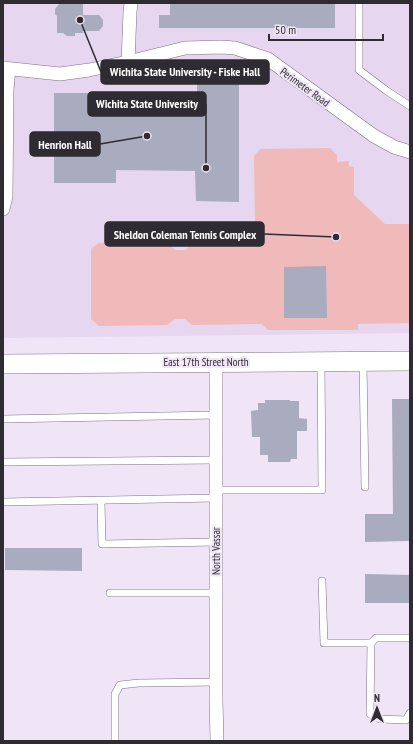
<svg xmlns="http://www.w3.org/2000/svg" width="413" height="744" font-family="'PT Sans Narrow',sans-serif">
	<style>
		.built { fill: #e6d6ef }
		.pitch { fill: #f0babb }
		.building { fill: #a9abbe }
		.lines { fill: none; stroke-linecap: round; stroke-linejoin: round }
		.lane-casing { stroke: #7d7283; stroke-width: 8 }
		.street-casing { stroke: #7d7283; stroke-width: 14 }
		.secondary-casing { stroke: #7d7283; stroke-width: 20 }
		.lane { stroke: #fff; stroke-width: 7 }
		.street { stroke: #fff; stroke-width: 13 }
		.secondary { stroke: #fff; stroke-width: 19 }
		.labels { text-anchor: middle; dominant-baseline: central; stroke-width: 4; stroke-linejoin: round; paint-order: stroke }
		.street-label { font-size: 11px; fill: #2f2b32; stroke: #f0e5f7 }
		.leader { fill: none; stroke: #2f2b32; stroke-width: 1.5 }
		.callout-dot { fill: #2f2b32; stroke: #f0e5f7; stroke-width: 1.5 }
		.callout { fill: #2f2b32; stroke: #2f2b32; stroke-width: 1.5 }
		.callout-label { font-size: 12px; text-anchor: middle; font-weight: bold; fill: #fff }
	</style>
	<rect width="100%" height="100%" fill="#f0e5f7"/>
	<path class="built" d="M3 3H410V333L3 338Z"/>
	<path class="pitch" d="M330 148 337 155V162L349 161V166L354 167V195L385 224H410V323L358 324V330H268L262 324 192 325 185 319H175L167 325 99 326 91 319V249L98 243 167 242 175 250H186L192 242H262V232L255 226 254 156 260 149Z"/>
	<g class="building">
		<path d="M60 3H83V15H99L103 20V26L99 31H83V33H75V36H67L63 33H57V16L55 14V9Z"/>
		<path d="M170 3H335V28H159V15H170Z"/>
		<path d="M239 71V202L196 201 195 171 116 170V183H54V93H116V104H197V72Z"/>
		<path d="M326 266 327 318H284V267Z"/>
		<path d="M392 399H410V541L365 542V514H393Z"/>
		<path d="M265 400H290V401H299V418L307 419V431H297V459H291L290 462H268V455H260V437H252L251 411 258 410V403H265Z"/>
		<path d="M5 548H82V571L5 570Z"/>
		<path d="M365 574 410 575V603H365Z"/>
	</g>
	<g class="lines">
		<defs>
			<g id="lane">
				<path d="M359 3V70L387 91 410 106"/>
				<path d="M363 361 365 487"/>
				<path d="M3 419 216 415"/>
				<path d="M3 462 216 460"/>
				<path d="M216 490H322L321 362"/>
				<path d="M101 501 102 544 216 542"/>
				<path d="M3 502 216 498"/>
				<path d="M322 581 324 643H371"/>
				<path d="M110 593H216"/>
				<path d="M410 638H376L371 643 370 714 380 719 406 720 410 713"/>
				<path d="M115 741V694L120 685 139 683 216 682"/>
			</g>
			<g id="street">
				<path d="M128 62 130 12 131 3"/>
				<path d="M3 68 60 74 89 70 128 62 185 48 221 47 235 48 268 59 374 136 394 147 410 152"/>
				<path d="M3 209 6 196 7 90 9 69"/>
				<path d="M216 362V700L217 741"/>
			</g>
			<path id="secondary" d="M3 364 410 361"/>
		</defs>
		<use href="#lane" class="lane-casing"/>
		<use href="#street" class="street-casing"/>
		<use href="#secondary" class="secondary-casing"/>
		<use href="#lane" class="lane"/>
		<use href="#street" class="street"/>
		<use href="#secondary" class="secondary"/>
	</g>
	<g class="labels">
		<g class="street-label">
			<text transform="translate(305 87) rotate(36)">Perimeter Road</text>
			<text x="206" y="362">East 17th Street North</text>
			<text transform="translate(216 551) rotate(-90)">North Vassar</text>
		</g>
	</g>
	<path class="leader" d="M80 20L101 72M206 168L206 104M147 136L100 144M336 237L264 234"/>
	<g class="callout-dot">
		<circle cx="80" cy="20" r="4"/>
		<circle cx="206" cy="168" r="4"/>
		<circle cx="147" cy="136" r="4"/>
		<circle cx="336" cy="237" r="4"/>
	</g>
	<g class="callout">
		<rect x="101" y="60" width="168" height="24" rx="4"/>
		<rect x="88" y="92" width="118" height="24" rx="4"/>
		<rect x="30" y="132" width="70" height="24" rx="4"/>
		<rect x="105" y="222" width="159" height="24" rx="4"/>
	</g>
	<g class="callout-label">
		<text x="185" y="76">Wichita State University - Fiske Hall</text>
		<text x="147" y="108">Wichita State University</text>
		<text x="65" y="149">Henrion Hall</text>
		<text x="185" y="239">Sheldon Coleman Tennis Complex</text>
	</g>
	<rect width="413" height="744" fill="none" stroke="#2f2b32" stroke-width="8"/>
	<g transform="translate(377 708)" stroke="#f0e5f7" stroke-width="3" paint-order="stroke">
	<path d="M0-3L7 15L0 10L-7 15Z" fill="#2f2b32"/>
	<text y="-6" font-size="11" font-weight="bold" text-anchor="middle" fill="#2f2b32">N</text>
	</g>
	<path d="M269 34v6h114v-6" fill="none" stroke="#2f2b32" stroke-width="2"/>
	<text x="275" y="34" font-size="12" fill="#2f2b32" stroke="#f0e5f7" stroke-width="3" paint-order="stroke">50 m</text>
</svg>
